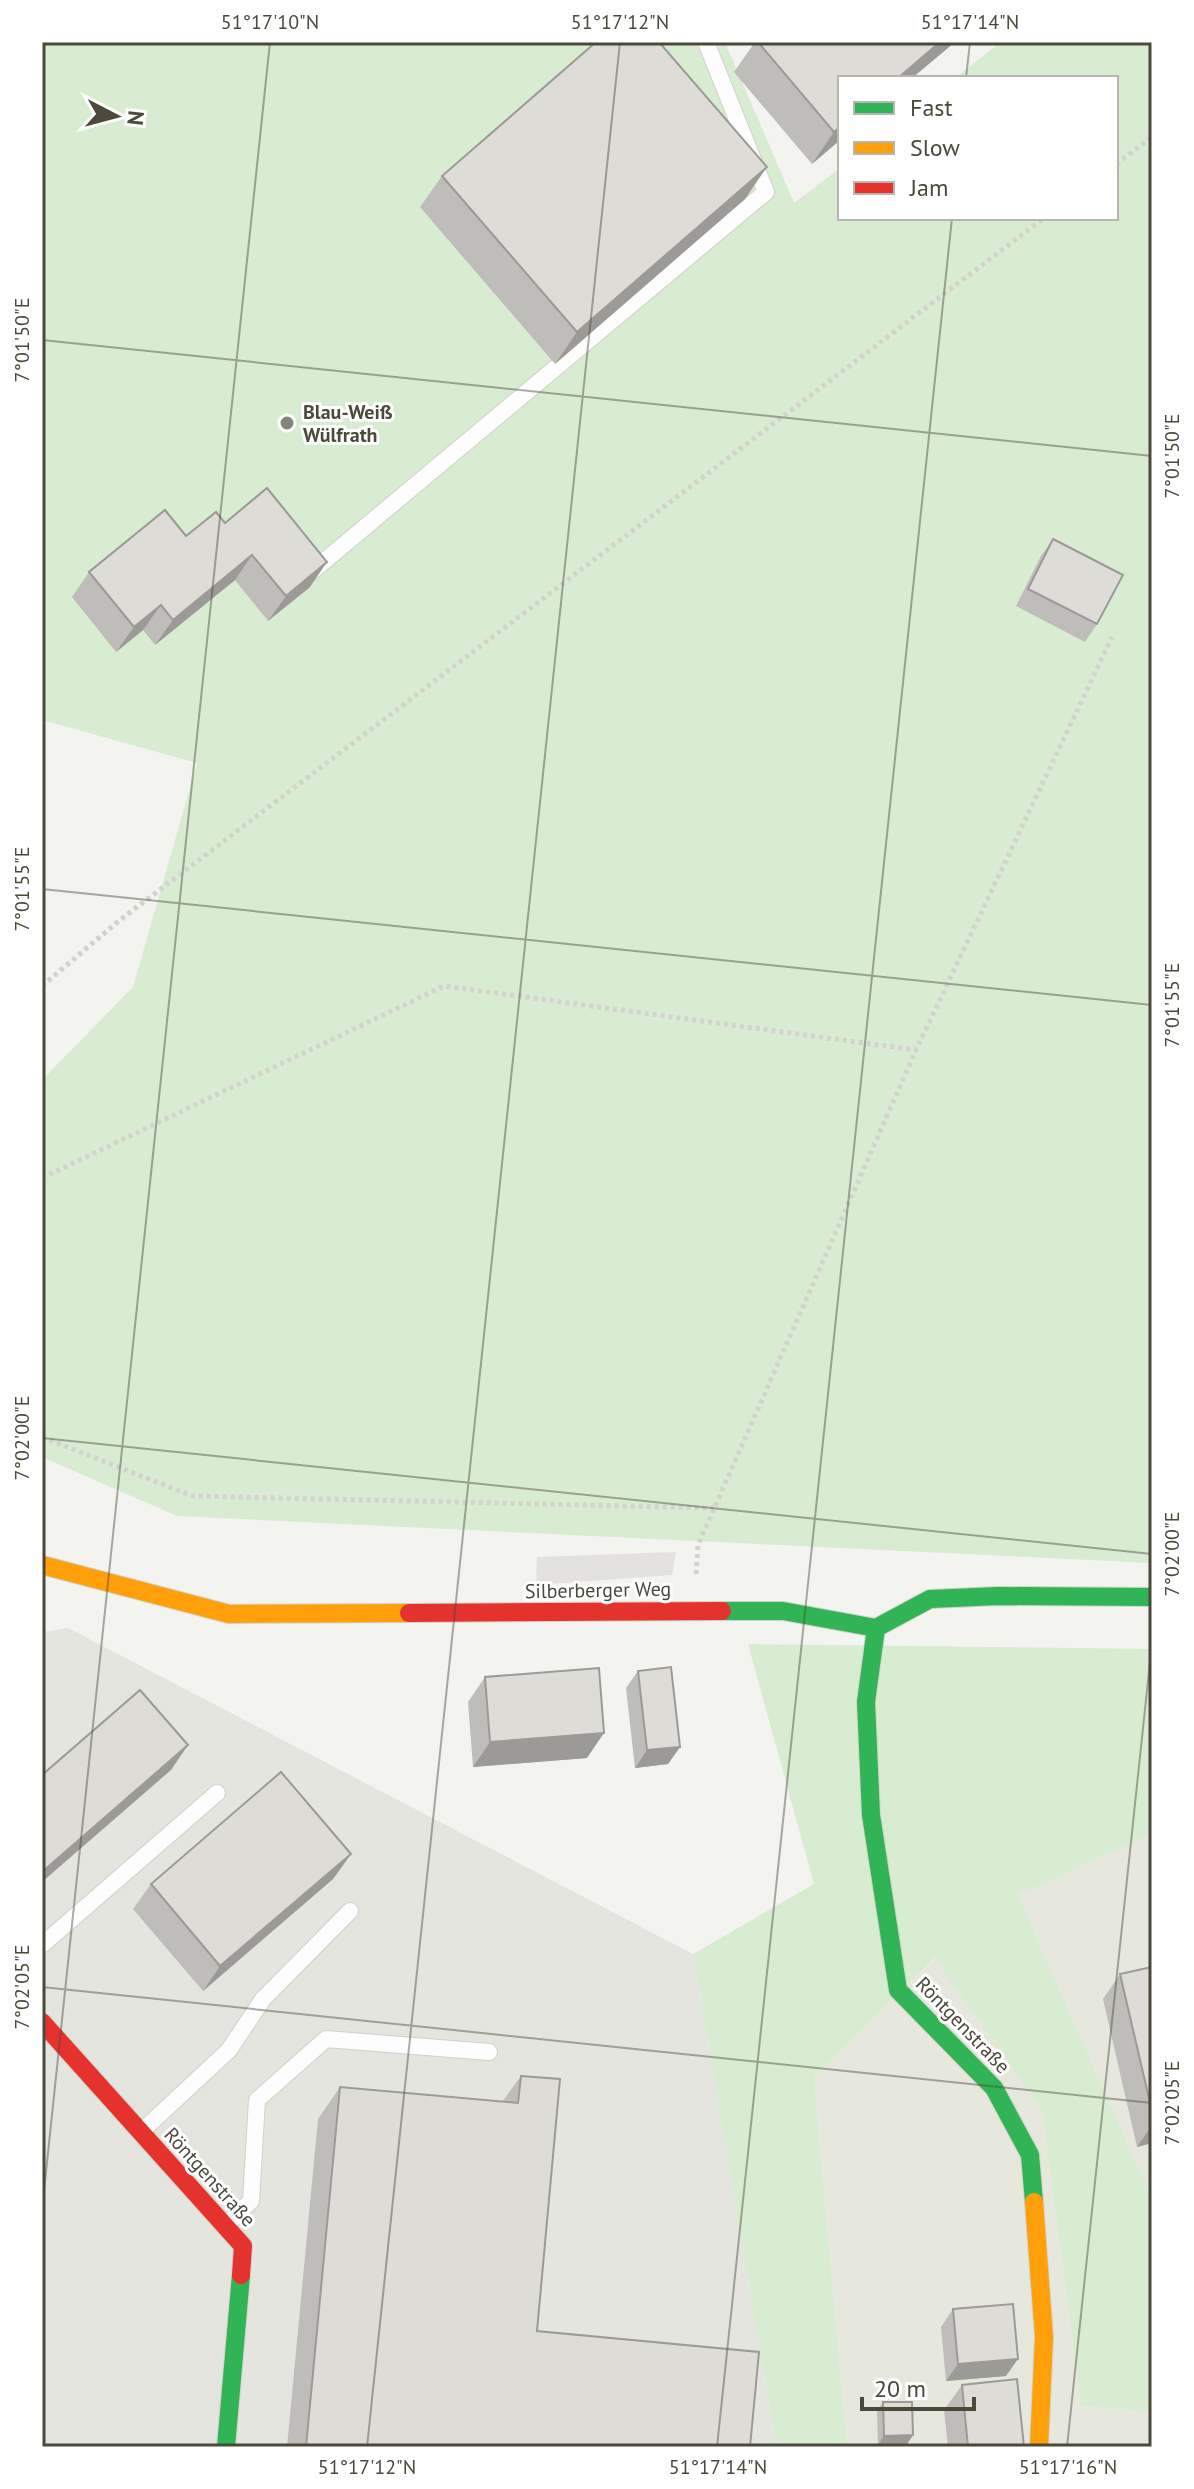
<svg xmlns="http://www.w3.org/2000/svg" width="1194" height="2489" font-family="'PT Sans',sans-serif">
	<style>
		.residential { fill: #e6e7dd }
		.industrial { fill: #e5e5df }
		.green { fill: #d8ecd1 }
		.parking { fill: #e3e2de }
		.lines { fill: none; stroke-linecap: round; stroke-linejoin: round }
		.lane-casing { stroke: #d1d1cc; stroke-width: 18 }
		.fast-casing { stroke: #d1d2c7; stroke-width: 20 }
		.slow-casing { stroke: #d1d2c7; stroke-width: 20 }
		.jam-casing { stroke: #d1d2c7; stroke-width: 20 }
		.path { stroke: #d3d3cd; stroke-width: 5; stroke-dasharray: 4 4; stroke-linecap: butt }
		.lane { stroke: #fdfdfd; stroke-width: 16 }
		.fast { stroke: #30b455; stroke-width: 18 }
		.slow { stroke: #ff9f0a; stroke-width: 18 }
		.jam { stroke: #e5322d; stroke-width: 18 }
		.wall { fill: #bebdb9 }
		.shaded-wall { fill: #9b9a96 }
		.building { fill: #dddcd7; stroke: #9b9a96; stroke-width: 2 }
		.ticks { fill: none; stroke: #4a493a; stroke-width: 2; stroke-opacity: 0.45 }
		.poi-dot { fill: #858479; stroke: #fff; stroke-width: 3 }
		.labels { text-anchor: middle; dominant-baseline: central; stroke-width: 6; stroke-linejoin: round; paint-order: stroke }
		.poi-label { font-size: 20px; font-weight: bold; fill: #4a493a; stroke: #fff; text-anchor: start }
		.street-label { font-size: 20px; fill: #4a493a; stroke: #fff }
		.neatline { fill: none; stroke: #4a493a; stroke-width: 3 }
		.ticks-label { font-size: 20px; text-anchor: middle; fill: #4a493a }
	</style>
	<rect width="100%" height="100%" fill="#f3f3ef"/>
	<g class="residential">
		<path d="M1152 1834V2199L1018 1895Z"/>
		<path d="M936 1958 1042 2111 1081 2406 1152 2412V2447H847L814 2077Z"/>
	</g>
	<path class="industrial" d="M68 1628 693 1954 776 2447H42V1632Z"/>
	<g class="green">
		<path d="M42 42H725L794 203 840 168V218H1116V78H955L1001 42H1152V1563L177 1516 42 1457V1080L133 987 197 763 42 720Z"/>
		<path d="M748 1644 1152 1649V1834L1018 1895 1152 2199V2412L1081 2406 1042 2111 935 1958 814 2077 847 2447H776L693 1954 814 1884Z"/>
	</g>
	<path class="parking" d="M676 1552 672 1575 536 1585 537 1557Z"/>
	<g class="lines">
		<defs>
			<g id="lane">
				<path d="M310 573 766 192 706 42"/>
				<path d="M42 1945 217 1793"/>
				<path d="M141 2132 229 2050 263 1999 350 1911"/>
				<path d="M227 2224 251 2201 257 2100 326 2039 489 2052"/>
			</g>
			<g id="fast">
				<path d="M722 1611H783L876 1628 930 1599 998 1596 1152 1597"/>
				<path d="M876 1628 866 1702 871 1815 898 1990 994 2088 1030 2155 1034 2202"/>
				<path d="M226 2447 241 2275"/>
			</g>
			<g id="slow">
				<path d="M42 1565 229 1614 409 1613"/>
				<path d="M1034 2202 1044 2337 1039 2447"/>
			</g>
			<g id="jam">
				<path d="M409 1613 722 1611"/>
				<path d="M42 2022 243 2246 241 2275"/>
			</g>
		</defs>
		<use href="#lane" class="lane-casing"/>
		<use href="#fast" class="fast-casing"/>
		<use href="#slow" class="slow-casing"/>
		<use href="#jam" class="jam-casing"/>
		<g class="path">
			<path d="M1116 164 1152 137"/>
			<path d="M42 986 120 920 1044 218"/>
			<path d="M42 1178 444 986 916 1050"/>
			<path d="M42 1437 192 1496 714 1508"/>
			<path d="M696 1574 698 1545 916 1050 1112 637"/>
		</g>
		<use href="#lane" class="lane"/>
		<use href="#fast" class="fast"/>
		<use href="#slow" class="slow"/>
		<use href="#jam" class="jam"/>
	</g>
	<g class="wall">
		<path d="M755 42H955L912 78H840V140L812 164 734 72Z"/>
		<path d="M442 176 745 199 555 364 420 207Z"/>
		<path d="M225 523 310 587 268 621 235 580 155 645 143 630 116 652 72 597 89 572Z"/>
		<path d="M1053 539 1097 624 1085 642 1016 606 1041 556Z"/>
		<path d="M638 1671 680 1747 668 1764 635 1768 626 1688Z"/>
		<path d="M485 1677 587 1758 473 1767 468 1702Z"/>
		<path d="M351 1854 333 1879 203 1991 133 1909 151 1884Z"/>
		<path d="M1152 1967V2143L1137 2147 1103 1999 1120 1974Z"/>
		<path d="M521 2076 537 2331 750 2447H287L318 2119 340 2087 502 2102Z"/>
		<path d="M953 2309 1006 2376 946 2381 941 2327Z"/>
		<path d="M962 2385 1024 2447H948L944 2410Z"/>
		<path d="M883 2402 913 2435 907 2444 878 2445 877 2411Z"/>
	</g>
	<g class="shaded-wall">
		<path d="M940 42H955L912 78H898Z"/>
		<path d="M840 127V140L812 164 834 132Z"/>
		<path d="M767 167 745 199 555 364 577 332Z"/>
		<path d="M252 555 235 580 155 645 173 620Z"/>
		<path d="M327 562 310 587 268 621 286 596Z"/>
		<path d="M161 605 143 630 116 652 134 627Z"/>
		<path d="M604 1733 587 1758 473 1767 490 1742Z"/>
		<path d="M188 1745 171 1770 42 1882V1872Z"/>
		<path d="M680 1747 668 1764 635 1768 647 1750Z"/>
		<path d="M351 1854 333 1879 203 1991 220 1966Z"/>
		<path d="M1152 2125V2143L1137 2147Z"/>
		<path d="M1018 2359 1006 2376 946 2381 958 2364Z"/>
		<path d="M913 2435 907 2444 878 2445 884 2436Z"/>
	</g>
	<g class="building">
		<path d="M596 42H659L767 167 577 332 442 176Z"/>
		<path d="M758 42H940L898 78H840V127L834 132Z"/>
		<path d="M267 488 327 562 286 596 252 555 173 620 161 605 134 627 89 572 165 510 186 536 216 512 225 523Z"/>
		<path d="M1053 539 1123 575 1097 624 1028 589Z"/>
		<path d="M671 1667 680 1747 647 1750 638 1671Z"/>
		<path d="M599 1668 604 1733 490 1742 485 1677Z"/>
		<path d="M140 1690 188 1745 42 1872V1775Z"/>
		<path d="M281 1772 351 1854 220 1966 151 1884Z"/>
		<path d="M1152 1967V2111L1120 1974Z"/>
		<path d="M521 2076 560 2079 537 2331 759 2352 750 2447H306L340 2087 518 2103Z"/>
		<path d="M1013 2304 1018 2359 958 2364 953 2309Z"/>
		<path d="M1017 2379 1024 2447H968L962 2385Z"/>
		<path d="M883 2402H912L913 2435 884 2436Z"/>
	</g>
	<path class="ticks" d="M966 78 970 42M42 340 1152 456M42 889 1152 1005M42 1438 1152 1554M42 1987 1152 2103M42 2210 270 42M367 2447 620 42M717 2447 952 218M1067 2447 1152 1643"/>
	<circle class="poi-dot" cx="287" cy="423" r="8"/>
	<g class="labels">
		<g class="poi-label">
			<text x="303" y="412">Blau-Weiß<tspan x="303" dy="23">Wülfrath</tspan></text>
		</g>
		<g class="street-label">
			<text transform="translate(598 1590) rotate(-1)">Silberberger Weg</text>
			<text transform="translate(963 2025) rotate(46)">Röntgenstraße</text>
			<text transform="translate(210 2177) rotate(48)">Röntgenstraße</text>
		</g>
	</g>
	<rect width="1194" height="2489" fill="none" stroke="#ffffff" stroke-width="88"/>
	<rect x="838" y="76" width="280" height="144" fill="#ffffff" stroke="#b7b6b0" stroke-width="2"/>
	<rect x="854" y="102" width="40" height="12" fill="#30b455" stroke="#b7b6b0" stroke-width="2"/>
	<text x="910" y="116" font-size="24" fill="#4a493a">Fast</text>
	<rect x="854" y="142" width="40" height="12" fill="#ff9f0a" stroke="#b7b6b0" stroke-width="2"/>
	<text x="910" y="156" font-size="24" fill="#4a493a">Slow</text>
	<rect x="854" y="182" width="40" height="12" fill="#e5322d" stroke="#b7b6b0" stroke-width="2"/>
	<text x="910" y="196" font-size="24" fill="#4a493a">Jam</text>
	<g transform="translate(116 116) rotate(96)" stroke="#ffffff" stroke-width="6" paint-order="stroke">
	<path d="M0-6L14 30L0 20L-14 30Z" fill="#4a493a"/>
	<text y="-12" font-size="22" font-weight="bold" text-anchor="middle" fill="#4a493a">N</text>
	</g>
	<path d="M862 2397v12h112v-12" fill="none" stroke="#4a493a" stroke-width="4"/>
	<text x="874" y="2397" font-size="24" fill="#4a493a" stroke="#ffffff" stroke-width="6" paint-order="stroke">20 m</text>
	<rect x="44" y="44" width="1106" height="2401" class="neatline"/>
	<g class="ticks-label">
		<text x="270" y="29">51°17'10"N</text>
		<text x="620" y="29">51°17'12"N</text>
		<text x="970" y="29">51°17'14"N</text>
		<text transform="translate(22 340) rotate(-90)" y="7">7°01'50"E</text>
		<text transform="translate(1172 456) rotate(-90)" y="7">7°01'50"E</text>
		<text transform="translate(22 889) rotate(-90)" y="7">7°01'55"E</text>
		<text transform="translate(1172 1005) rotate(-90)" y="7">7°01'55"E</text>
		<text transform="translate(22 1438) rotate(-90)" y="7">7°02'00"E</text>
		<text transform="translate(1172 1554) rotate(-90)" y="7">7°02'00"E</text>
		<text transform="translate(22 1987) rotate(-90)" y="7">7°02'05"E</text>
		<text transform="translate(1172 2103) rotate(-90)" y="7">7°02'05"E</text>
		<text x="367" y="2474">51°17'12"N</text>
		<text x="718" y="2474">51°17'14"N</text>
		<text x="1068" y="2474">51°17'16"N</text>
	</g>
</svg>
